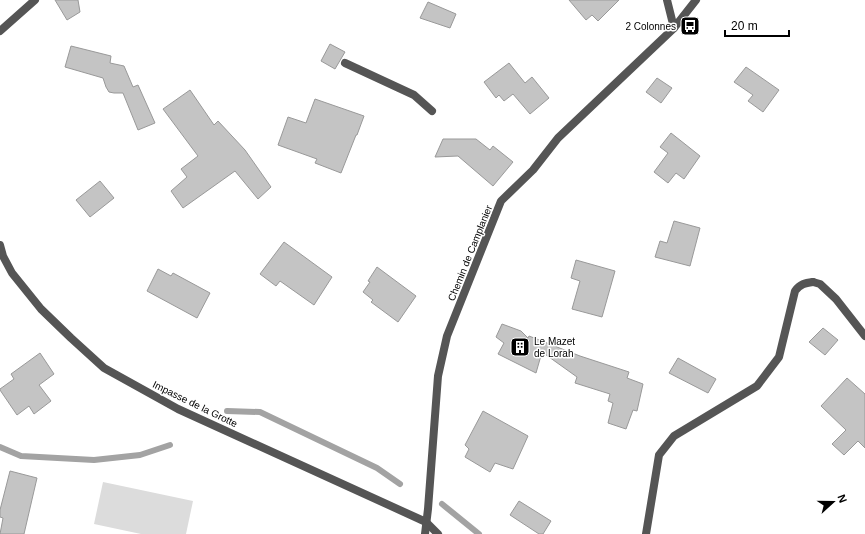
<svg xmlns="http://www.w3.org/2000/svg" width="865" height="534" font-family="Arial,sans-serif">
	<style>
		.pitch { fill: #dcdcdc }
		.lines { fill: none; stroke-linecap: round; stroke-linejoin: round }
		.stream { stroke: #a3a3a3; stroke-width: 6 }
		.building { fill: #c4c4c4; stroke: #999 }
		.lane { stroke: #555; stroke-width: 8 }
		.street { stroke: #555; stroke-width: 8 }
		.labels { text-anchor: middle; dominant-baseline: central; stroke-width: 3; stroke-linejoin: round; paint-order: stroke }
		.poi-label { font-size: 10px; fill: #000; stroke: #fff; text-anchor: end }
		.street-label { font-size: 10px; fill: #000; stroke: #fff }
	</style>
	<rect width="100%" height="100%" fill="#fff"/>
	<path class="pitch" d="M103 482 193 501 186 534H141L94 524Z"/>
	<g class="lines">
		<g class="stream">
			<path d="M227 411 260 412 377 468 400 484"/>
			<path d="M0 447 21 456 94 460 140 455 170 445"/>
			<path d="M442 504 479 534"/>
		</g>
	</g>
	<g class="building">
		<path d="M55 0H78L80 12 67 20Z"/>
		<path d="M569 0H619L598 21 592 15 586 20Z"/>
		<path d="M428 2 456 14 450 28 420 18Z"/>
		<path d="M330 44 345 52 335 69 321 61Z"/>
		<path d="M71 46 111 56 110 63 124 66 133 87 138 85 155 123 138 130 123 93H114L109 92 106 87 103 78 65 67Z"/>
		<path d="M509 63 525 83 532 77 549 98 530 114 513 94 504 101 499 95 496 98 484 82Z"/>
		<path d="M746 67 779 90 763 112 748 101 753 95 734 82Z"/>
		<path d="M657 78 672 88 661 103 646 92Z"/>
		<path d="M190 90 214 125 218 121 245 150 271 187 258 199 235 171 183 208 171 191 187 177 181 169 198 156 163 109Z"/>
		<path d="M315 99 364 116 357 135H356L341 173 315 163 317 159 278 145 288 117 306 123Z"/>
		<path d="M671 133 700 156 684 179 676 173 668 183 654 172 668 153 660 147Z"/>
		<path d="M443 139H476L490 150 493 146 513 162 493 186 458 156 435 157Z"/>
		<path d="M100 181 114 198 90 217 76 200Z"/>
		<path d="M674 221 700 228 690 266 655 257 660 241 667 243Z"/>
		<path d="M284 242 332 277 314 305 280 281 276 286 260 274Z"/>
		<path d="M576 260 615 271 602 317 572 309 580 281 571 278Z"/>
		<path d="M377 267 416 296 398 322 371 302 373 300 363 292 370 282 368 281Z"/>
		<path d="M158 269 171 276 173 273 210 293 197 318 147 291Z"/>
		<path d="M502 324 521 331 528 338 529 336 580 356 629 372 627 378 643 384 637 411 633 410 626 429 608 423 613 403 608 401 610 394 575 383 577 377 542 352 536 373 498 354 504 343 496 337Z"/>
		<path d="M823 328 838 340 825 355 809 342Z"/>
		<path d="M40 353 54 374 39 385 51 401 34 414 29 406 17 415 0 390V389L14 379 11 374Z"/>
		<path d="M678 358 716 379 708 393 669 373Z"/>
		<path d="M847 378 865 394V448L858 441 844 455 832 444 846 430 821 406Z"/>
		<path d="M483 411 528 436 513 469 495 463 490 472 465 457 469 449 465 445Z"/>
		<path d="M10 471 37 478 24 534H0L3 518 0 517V510Z"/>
		<path d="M519 501 551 521 543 534H539L510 515Z"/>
	</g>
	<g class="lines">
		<g class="lane">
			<path d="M345 63 414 95 432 111"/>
			<path d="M813 282 820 284 836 299 865 336"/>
			<path d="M426 522 438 534"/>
		</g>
		<g class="street">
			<path d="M674 28 696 0"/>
			<path d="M0 31 35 0"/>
			<path d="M0 245 3 256 12 273 41 309 71 338 104 368 178 409 426 522"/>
			<path d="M425 534 428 509 438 376 447 336 501 201 533 170 558 138 674 28 667 0"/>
			<path d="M646 534 659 455 674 436 757 386 779 357 795 291C800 284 805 283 813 282"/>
		</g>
	</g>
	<defs>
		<symbol id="bus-square" viewBox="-11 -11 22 22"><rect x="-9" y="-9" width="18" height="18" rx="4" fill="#000" stroke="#fff"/><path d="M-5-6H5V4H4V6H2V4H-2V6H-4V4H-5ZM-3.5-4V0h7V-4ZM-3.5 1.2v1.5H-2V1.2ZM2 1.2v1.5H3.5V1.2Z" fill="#fff"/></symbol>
		<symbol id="building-square" viewBox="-11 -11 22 22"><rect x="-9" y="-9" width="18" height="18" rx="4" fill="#000" stroke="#fff"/><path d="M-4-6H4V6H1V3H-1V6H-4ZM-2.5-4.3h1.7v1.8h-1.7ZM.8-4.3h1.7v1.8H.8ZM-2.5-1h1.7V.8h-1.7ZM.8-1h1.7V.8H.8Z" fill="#fff"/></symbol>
	</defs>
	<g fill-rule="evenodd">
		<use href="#bus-square" x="679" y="15" width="22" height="22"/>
		<use href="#building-square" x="509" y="336" width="22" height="22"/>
	</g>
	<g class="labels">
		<g class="poi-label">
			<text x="676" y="26">2 Colonnes</text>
			<text x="534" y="341" text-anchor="start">Le Mazet<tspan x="534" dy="12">de Lorah</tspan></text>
		</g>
		<g class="street-label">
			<text transform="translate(470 253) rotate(-68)">Chemin de Camplanier</text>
			<text transform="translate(195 404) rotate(26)">Impasse de la Grotte</text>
		</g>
	</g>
	<g transform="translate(833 502) rotate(69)" stroke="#ffffff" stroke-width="3" paint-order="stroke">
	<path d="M0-3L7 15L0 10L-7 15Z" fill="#000000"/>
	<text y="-6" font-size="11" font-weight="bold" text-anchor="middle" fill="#000000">N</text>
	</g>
	<path d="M725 30v6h64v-6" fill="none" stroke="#000000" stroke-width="2"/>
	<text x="731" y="30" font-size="12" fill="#000000" stroke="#ffffff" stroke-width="3" paint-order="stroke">20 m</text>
</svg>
